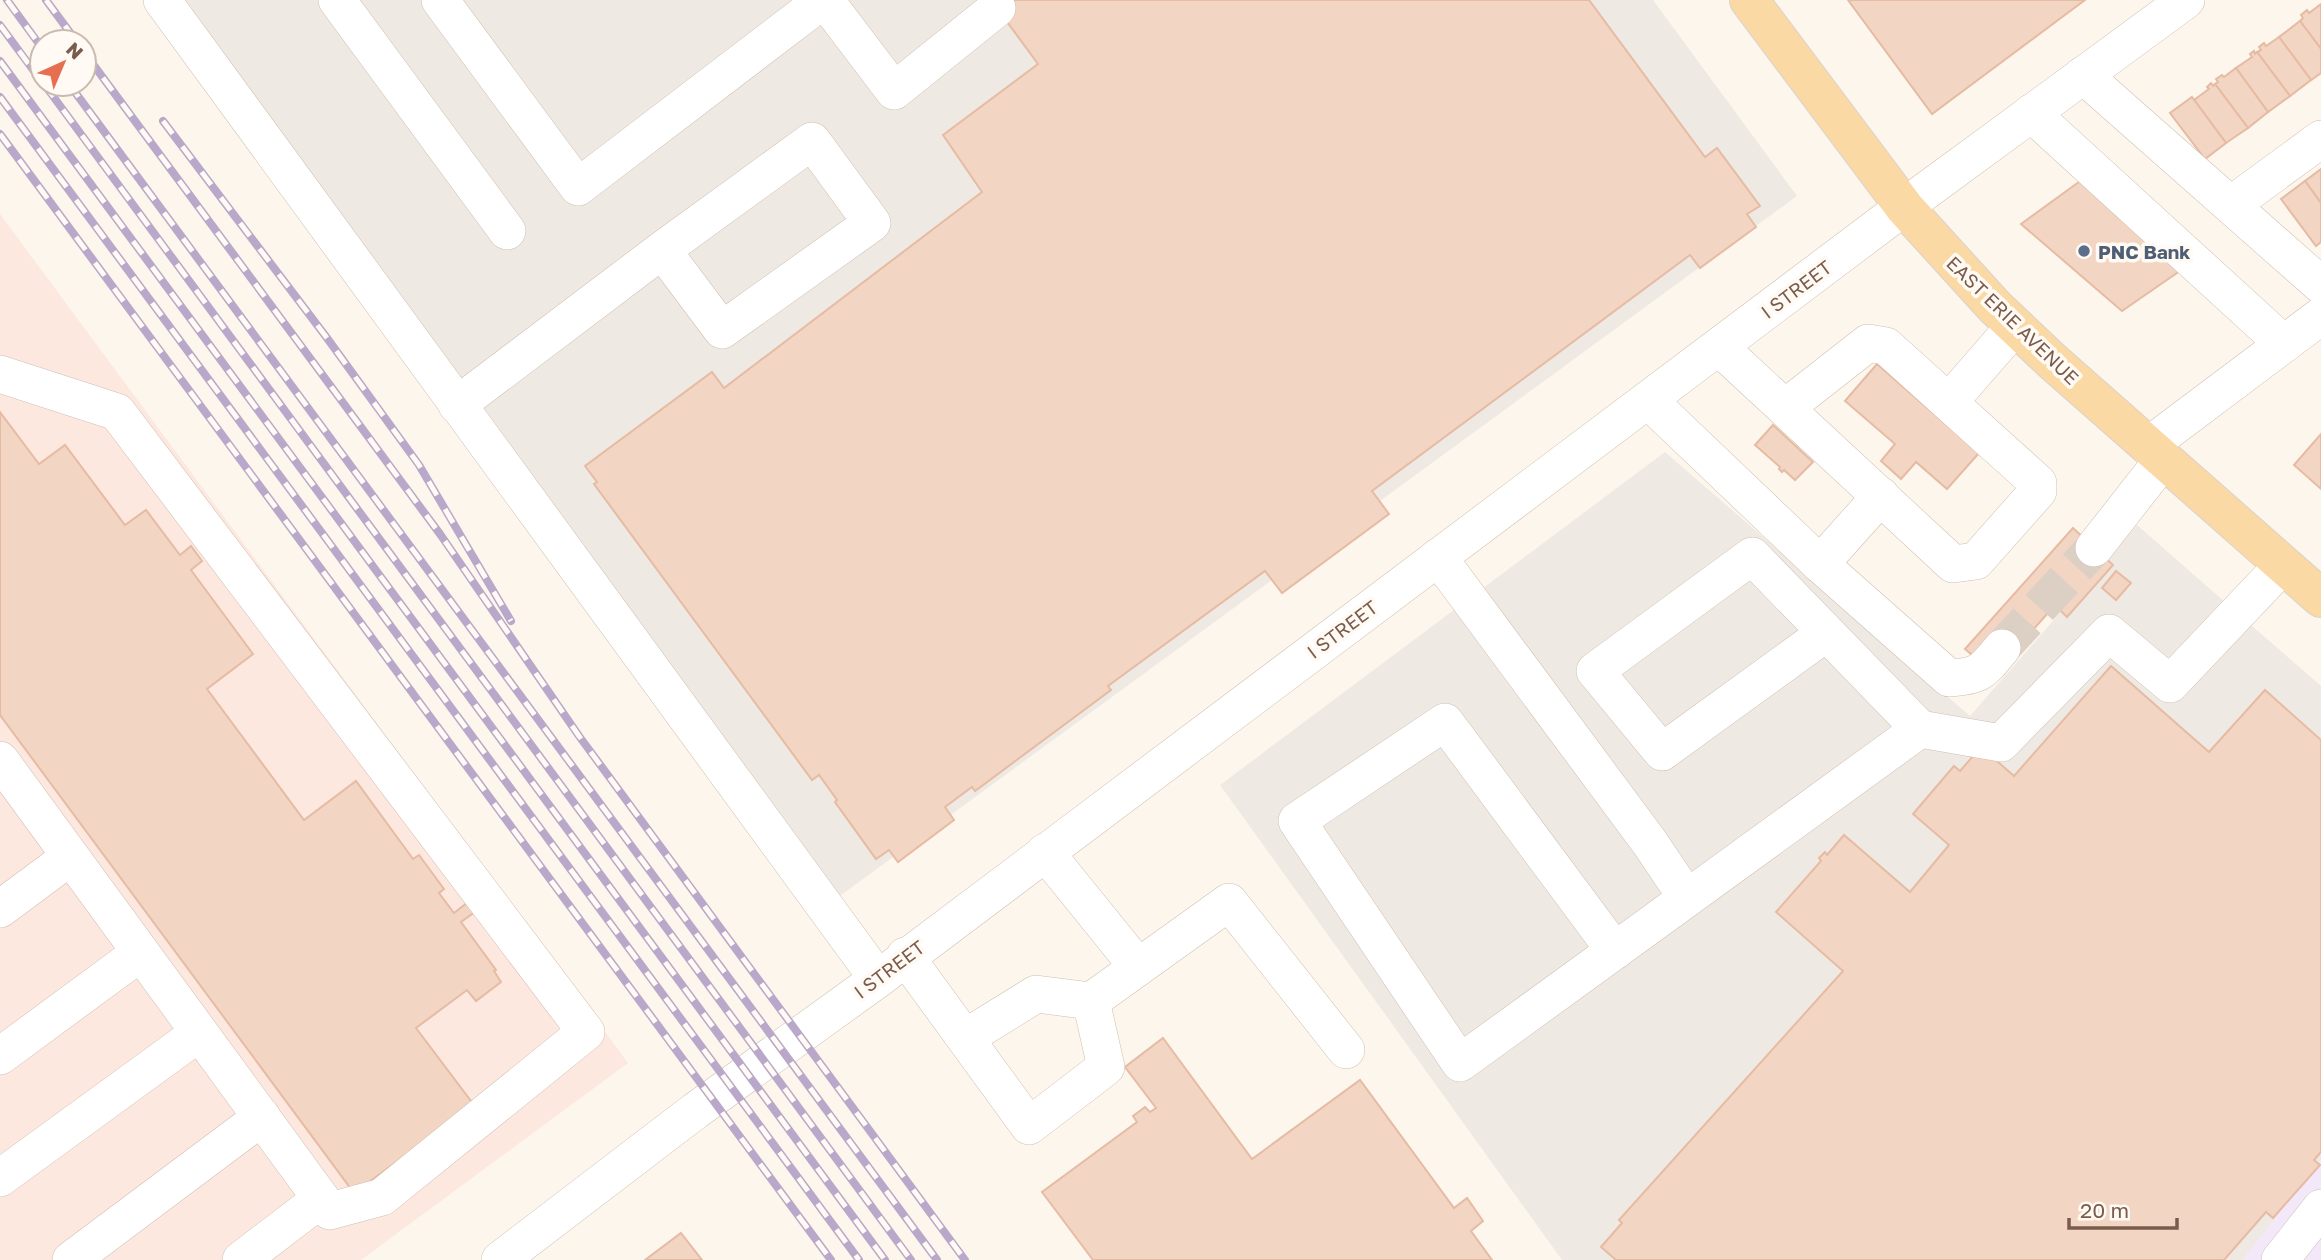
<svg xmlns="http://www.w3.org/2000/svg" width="2321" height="1260" font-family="'Golos Text',sans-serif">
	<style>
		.commercial { fill: #fde8e0 }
		.industrial { fill: #efe9e4 }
		.education { fill: #f3e8fa }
		.building { fill: #f3d5c3; stroke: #e6bba3; stroke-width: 2 }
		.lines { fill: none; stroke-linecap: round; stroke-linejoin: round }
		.minor-tunnel { stroke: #dcd0c4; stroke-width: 37; stroke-dasharray: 37 18; stroke-linecap: butt }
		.minor-casing { stroke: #d1beb0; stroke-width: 38 }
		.major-casing { stroke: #dad1cd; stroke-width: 40 }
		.minor { stroke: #fff; stroke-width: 37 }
		.major { stroke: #fbd9a5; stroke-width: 38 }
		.rail-casing { stroke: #b9a8c9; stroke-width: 8 }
		.rail { stroke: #fffaf3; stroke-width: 5; stroke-dasharray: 16; stroke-linecap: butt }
		.service-dot { fill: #5c6f8a; stroke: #fffaf3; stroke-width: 2.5 }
		.labels { text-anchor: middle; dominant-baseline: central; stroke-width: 7; stroke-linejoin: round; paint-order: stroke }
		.service-label { font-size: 19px; font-weight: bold; fill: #4e5e75; stroke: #fffaf3; text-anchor: start }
		.street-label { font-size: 19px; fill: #7a5c4d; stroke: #fffaf3 }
	</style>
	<rect width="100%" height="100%" fill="#fdf6ec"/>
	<path class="commercial" d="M0 214 628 1063 361 1260H0Z"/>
	<g class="industrial">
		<path d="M172 0H1653L1797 196 833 901Z"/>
		<path d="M1665 452 1970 716 2137 525 2321 686V1160L2243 1260H1562L1220 785Z"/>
	</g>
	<path class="education" d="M2321 1160V1260H2243Z"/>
	<g class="building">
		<path d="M991 0H1589L1705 157 1717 148 1760 206 1747 214 1756 227 1700 268 1690 255 1372 491 1389 514 1282 593 1265 571 1108 686 1111 690 975 791 972 787 945 807 954 820 898 862 889 850 876 859 835 802 837 800 819 775 812 780 594 484 597 482 585 466 712 372 724 388 982 192 943 135 1038 64Z"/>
		<path d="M1848 0H2085L1932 114Z"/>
		<path d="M2321 4V49L2300 21 2303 18 2301 15 2307 10 2309 13Z"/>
		<path d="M2300 21 2321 49V73L2311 80 2279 37Z"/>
		<path d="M2279 37 2311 80 2290 96 2257 52 2261 50 2259 47 2264 43 2266 46Z"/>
		<path d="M2254 51 2255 54 2257 52 2290 96 2268 112 2236 68 2252 57 2250 54Z"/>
		<path d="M2236 68 2268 112 2248 128 2215 84 2218 82 2216 79 2222 75 2224 77Z"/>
		<path d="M2211 83 2213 86 2215 84 2248 128 2226 143 2194 100 2209 89 2207 87Z"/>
		<path d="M2192 97 2226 143 2205 159 2170 113Z"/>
		<path d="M2321 169V203L2305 181Z"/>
		<path d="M2094 171 2184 268 2122 311 2021 224Z"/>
		<path d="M2305 181 2321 203V242L2316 246 2281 199Z"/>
		<path d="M1877 364 1979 453 1947 489 1916 462 1901 479 1881 461 1895 444 1845 401Z"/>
		<path d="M0 412 39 464 65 445 125 525 146 510 180 555 191 546 202 561 191 570 253 654 207 689 304 820 356 781 413 859 419 855 444 889 439 893 454 913 472 899 479 909 461 922 496 970 494 971 501 982 476 1001 467 990 416 1028 474 1105 354 1193 0 715Z"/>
		<path d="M1773 425 1813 462 1795 480 1784 470 1782 472 1779 469 1780 467 1755 445Z"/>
		<path d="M2321 434V489L2294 465Z"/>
		<path d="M2073 528 2113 565 2067 617 2055 605 2010 656 1972 655 1965 649Z"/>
		<path d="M2116 571 2131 583 2116 600 2102 588Z"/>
		<path d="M2111 666 2209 752 2265 690 2321 740V1152L2314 1160 2320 1165 2273 1218 2266 1212 2224 1260H1616L1601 1247 1622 1223 1619 1220 1843 971 1776 912 1821 861 1819 858 1825 852 1827 855 1844 835 1910 892 1949 845 1913 814 1954 766 1960 771 1981 747 2014 776Z"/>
		<path d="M1163 1038 1252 1159 1360 1080 1454 1208 1467 1198 1483 1221 1471 1231 1492 1260H1093L1042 1192 1137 1122 1133 1116 1145 1107 1150 1112 1156 1108 1125 1067Z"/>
		<path d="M681 1233 702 1260H645Z"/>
	</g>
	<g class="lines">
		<path class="minor-tunnel" d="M2002 648 2094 548"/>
		<defs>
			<g id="minor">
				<path d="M162 0 878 979"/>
				<path d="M337 0 507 231"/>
				<path d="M440 0 578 187 823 0"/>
				<path d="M825 0 894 91 997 8"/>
				<path d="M2083 75 2321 285"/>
				<path d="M2031 113 2284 344"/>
				<path d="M2231 205 2321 139"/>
				<path d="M1719 347 1953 564 1976 561 2038 491V483L1886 346 1868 343 1785 408"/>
				<path d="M0 374 117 412 586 1032 382 1197 330 1211 0 760"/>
				<path d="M1648 400 1820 564 1949 678C1981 676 1982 672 2002 648"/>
				<path d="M1949 402 2015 326"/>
				<path d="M457 405 662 250 812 141 872 223 722 330 662 250"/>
				<path d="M2148 446 2321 316"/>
				<path d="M2094 548 2163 460"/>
				<path d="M1438 557 1650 843 1687 898"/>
				<path d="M1820 564 1881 496"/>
				<path d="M1826 633 1662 752 1595 671 1752 556 1920 729"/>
				<path d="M1045 852 1138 967"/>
				<path d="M0 909 70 857"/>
				<path d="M1615 951 1445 722 1297 821 1460 1063 1920 729 2001 743 2109 633 2170 684 2283 565"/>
				<path d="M905 956 1029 1126 1106 1067 1091 1001 1229 902 1346 1050"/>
				<path d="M965 1038 1036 994 1091 1001"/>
				<path d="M0 1056 140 953"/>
				<path d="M0 1178 199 1033"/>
				<path d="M71 1260 262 1117"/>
				<path d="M241 1260 321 1199"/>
				<path d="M500 1260 695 1111 878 979 1912 201 2186 0"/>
				<path d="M2280 1260 2321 1208"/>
			</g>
			<path id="major" d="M1749 0 1905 208 1995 307 2051 360 2321 598"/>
		</defs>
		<use href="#minor" class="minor-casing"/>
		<use href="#major" class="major-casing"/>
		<use href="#minor" class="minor"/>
		<use href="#major" class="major"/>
		<defs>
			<g id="rail">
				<path d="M7 0 42 48"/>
				<path d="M46 0 77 42"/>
				<path d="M0 25 42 82"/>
				<path d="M84 52 440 534 579 736 965 1260"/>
				<path d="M0 61 885 1260"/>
				<path d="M44 84 911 1260"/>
				<path d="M69 84 937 1260"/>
				<path d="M0 97 859 1260"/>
				<path d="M163 121 327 338 419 465 511 621"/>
				<path d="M0 134 831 1260"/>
			</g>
		</defs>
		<use href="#rail" class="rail-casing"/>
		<use href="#rail" class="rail"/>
	</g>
	<circle class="service-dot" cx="2084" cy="251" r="7"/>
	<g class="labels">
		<g class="service-label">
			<text x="2098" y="251">PNC Bank</text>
		</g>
		<g class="street-label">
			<text transform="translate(1796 289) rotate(-37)">I STREET</text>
			<text transform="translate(2013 320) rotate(44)">EAST ERIE AVENUE</text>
			<text transform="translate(1342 629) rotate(-37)">I STREET</text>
			<text transform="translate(889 969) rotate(-37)">I STREET</text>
		</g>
	</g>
	<g transform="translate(63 63) rotate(44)"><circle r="33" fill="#fffaf3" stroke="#cabbb1" stroke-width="2"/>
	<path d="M0-5L12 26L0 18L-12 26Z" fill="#e76f51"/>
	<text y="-10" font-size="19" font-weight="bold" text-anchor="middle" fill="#7a5c4d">N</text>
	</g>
	<path d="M2069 1218v10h108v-10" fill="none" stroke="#7a5c4d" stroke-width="3.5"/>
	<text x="2080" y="1218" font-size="21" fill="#7a5c4d" stroke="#fffaf3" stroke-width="5" paint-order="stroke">20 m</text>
</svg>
